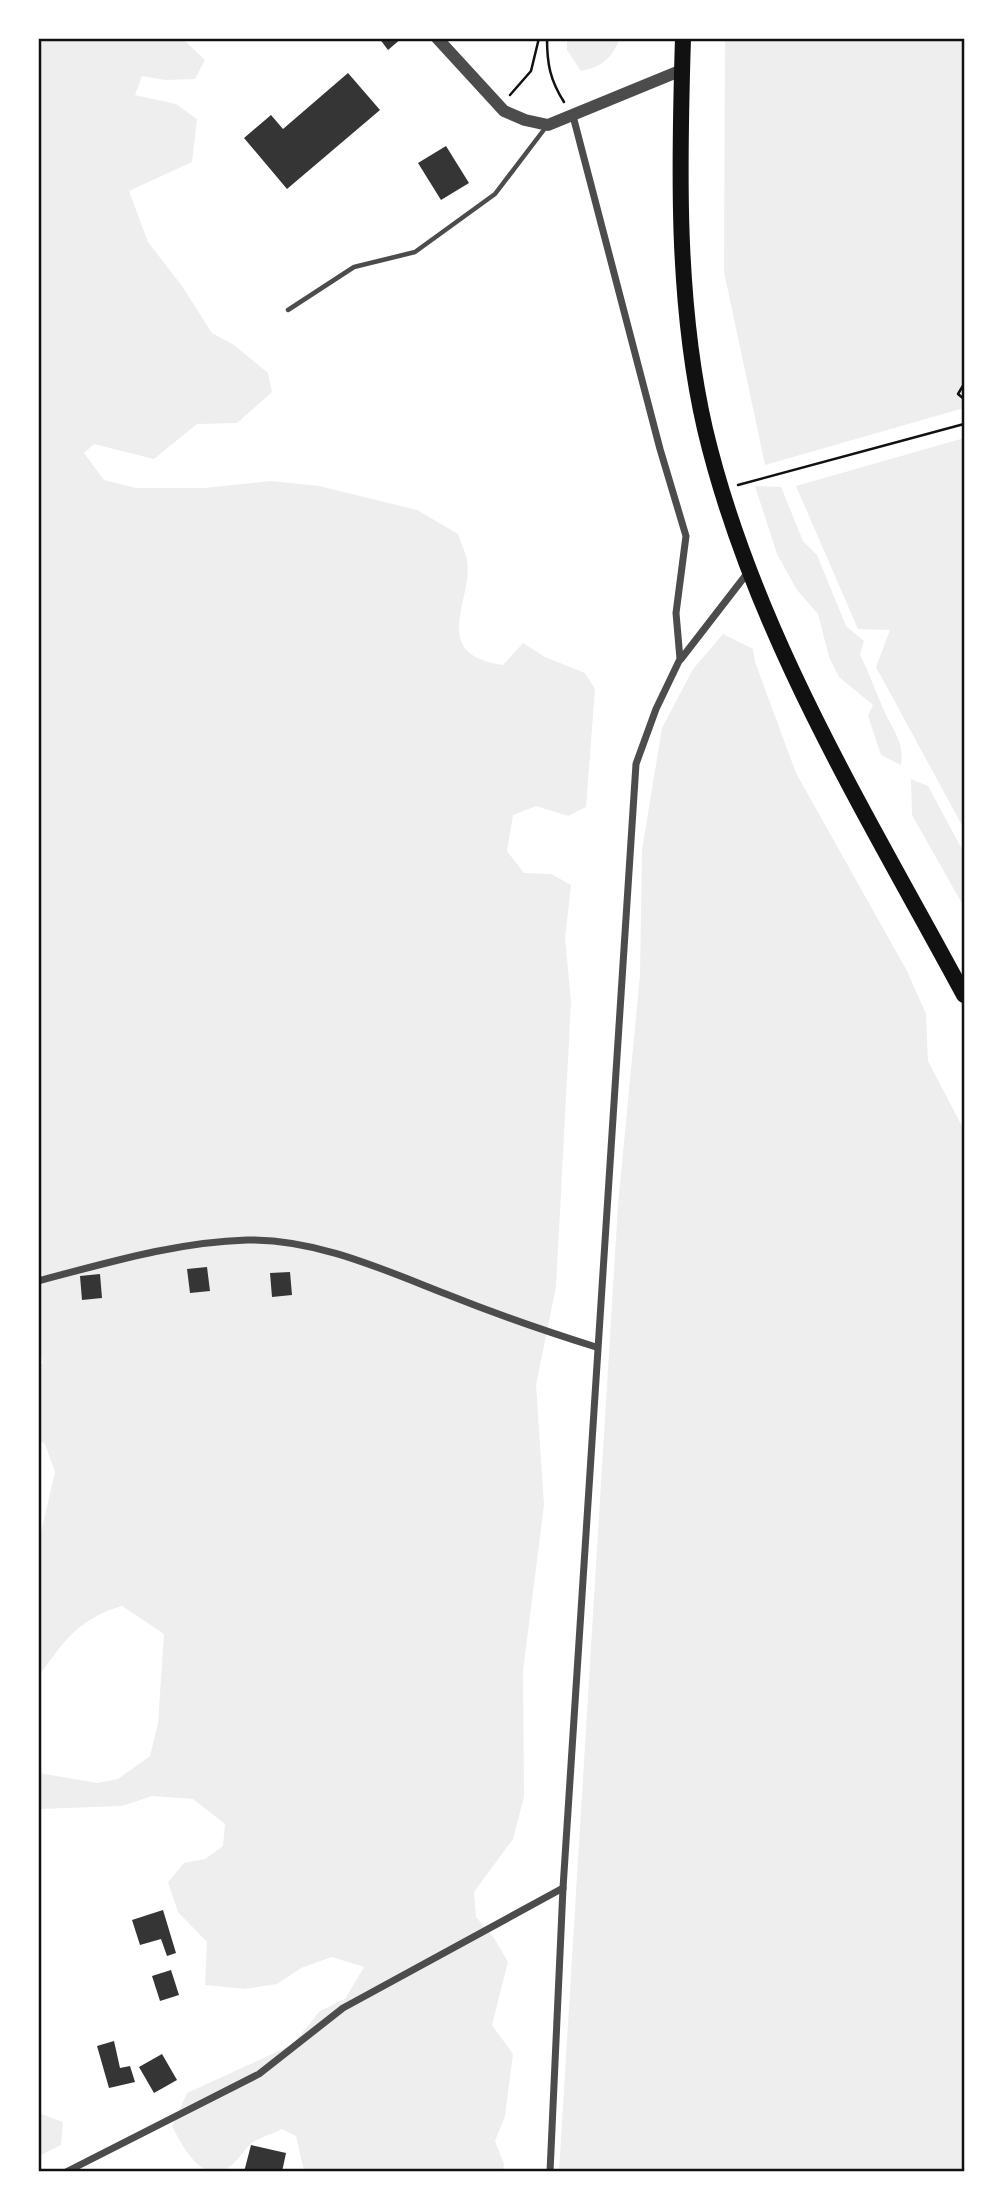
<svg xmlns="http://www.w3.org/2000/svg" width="1003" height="2210" font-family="Roboto,sans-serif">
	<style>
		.green { fill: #eee }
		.building { fill: #353535 }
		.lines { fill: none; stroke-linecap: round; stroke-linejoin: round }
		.path { stroke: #111; stroke-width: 2.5 }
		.service { stroke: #4c4c4c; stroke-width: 4.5 }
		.minor { stroke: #4c4c4c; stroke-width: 7 }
		.tertiary { stroke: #4c4c4c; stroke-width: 12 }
		.primary { stroke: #111; stroke-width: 16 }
		.neatline { fill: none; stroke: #111; stroke-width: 2.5 }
	</style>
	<rect width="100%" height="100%" fill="#fff"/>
	<g class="green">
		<path d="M39 39H178L186 42 205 60 195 79 165 80 142 76 135 95 176 104 197 119 192 162 129 191 148 242 182 286 212 333 234 345 268 373 272 392 237 423 197 424 154 459 94 444 84 453 104 480 136 488H204L271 481 319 486 417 510 458 534C461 543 465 552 467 560 474 600 427 654 503 665L523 643 545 657 585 673 595 689 586 807 568 816 536 806 513 815 507 851 524 873 551 874 571 885 565 938 571 1002 556 1287 536 1385 544 1505 523 1671 524 1797 513 1839 474 1892 476 1917 494 1938 508 1962 492 2025 513 2054 505 2116 495 2141 504 2164 503 2171H304L296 2136 282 2129C273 2134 260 2137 252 2143 245 2148 241 2157 234 2163 205 2190 183 2148 172 2126L187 2093 292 2045 320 2011 345 1999 364 1967 332 1957 301 1968 277 1984 245 1989 205 1985 207 1942 178 1912 168 1882 184 1863 205 1859 223 1846 225 1824 193 1799 152 1796 122 1806 39 1809V1773L97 1783 118 1779 150 1756 158 1723 164 1634 122 1606C78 1619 64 1641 39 1676V1541L55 1472 45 1444 38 1440 39 1363 43 1364 38 1345Z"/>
		<path d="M567 39V38L619 39C613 58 601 67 581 71L567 50Z"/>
		<path d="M725 39H964V408L765 465 724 272Z"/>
		<path d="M964 438V829L876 667 890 630 858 629 796 486Z"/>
		<path d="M755 486 781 487 803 541 817 555 846 626 864 641 860 655C869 672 875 690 883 708 891 728 905 741 901 765L881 755 868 716 873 705 839 677 829 657 818 614 797 590 777 554Z"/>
		<path d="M723 634 753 649 755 662 796 773 907 971 926 1014 928 1061 964 1130V2171H559L618 1205 640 975 642 850 662 728 693 669Z"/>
		<path d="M911 779 928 786 964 853V907L912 815Z"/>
		<path d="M39 2113 63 2122 61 2145 39 2156Z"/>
	</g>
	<g class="building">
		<path d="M379 38H402L388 50Z"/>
		<path d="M348 73 380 110 287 189 244 138 271 115 283 129Z"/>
		<path d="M446 146 469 183 441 200 418 163Z"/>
		<path d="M207 1267 210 1291 190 1293 187 1269Z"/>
		<path d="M290 1272 292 1295 272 1297 270 1273Z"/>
		<path d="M100 1274 102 1298 82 1300 80 1276Z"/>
		<path d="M163 1910 176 1953 167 1956 161 1939 140 1945 132 1920Z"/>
		<path d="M171 1970 179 1995 160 2001 152 1976Z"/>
		<path d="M114 2041 120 2068 130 2066 135 2082 109 2088 97 2046Z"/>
		<path d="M162 2054 177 2080 154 2093 139 2067Z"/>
		<path d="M251 2145 286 2153 282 2172H244Z"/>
	</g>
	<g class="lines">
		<g class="path">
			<path d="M547 38C547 64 550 80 564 102"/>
			<path d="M510 95 531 71 539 38"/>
			<path d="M964 384 958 394 964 399"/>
			<path d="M738 485 964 424"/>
		</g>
		<path class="service" d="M288 310 354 267 415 252 495 194 546 127"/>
		<g class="minor">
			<path d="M681 659 749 571"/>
			<path d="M38 1281C107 1263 176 1242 247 1240 317 1239 382 1269 446 1294 496 1314 545 1331 596 1347"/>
			<path d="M66 2172 259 2074 343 2008 563 1888"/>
			<path d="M550 2172 563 1888 636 764 656 709 680 659 676 613 686 536 660 449 573 116"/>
		</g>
		<path class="tertiary" d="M437 38 504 111 525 120 548 125 682 70"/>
		<path class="primary" d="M683 38C679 167 676 303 705 429 753 632 866 813 964 995"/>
	</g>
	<rect width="1003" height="2210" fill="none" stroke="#ffffff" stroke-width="80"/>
	<rect x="40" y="40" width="923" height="2130" class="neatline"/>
</svg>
